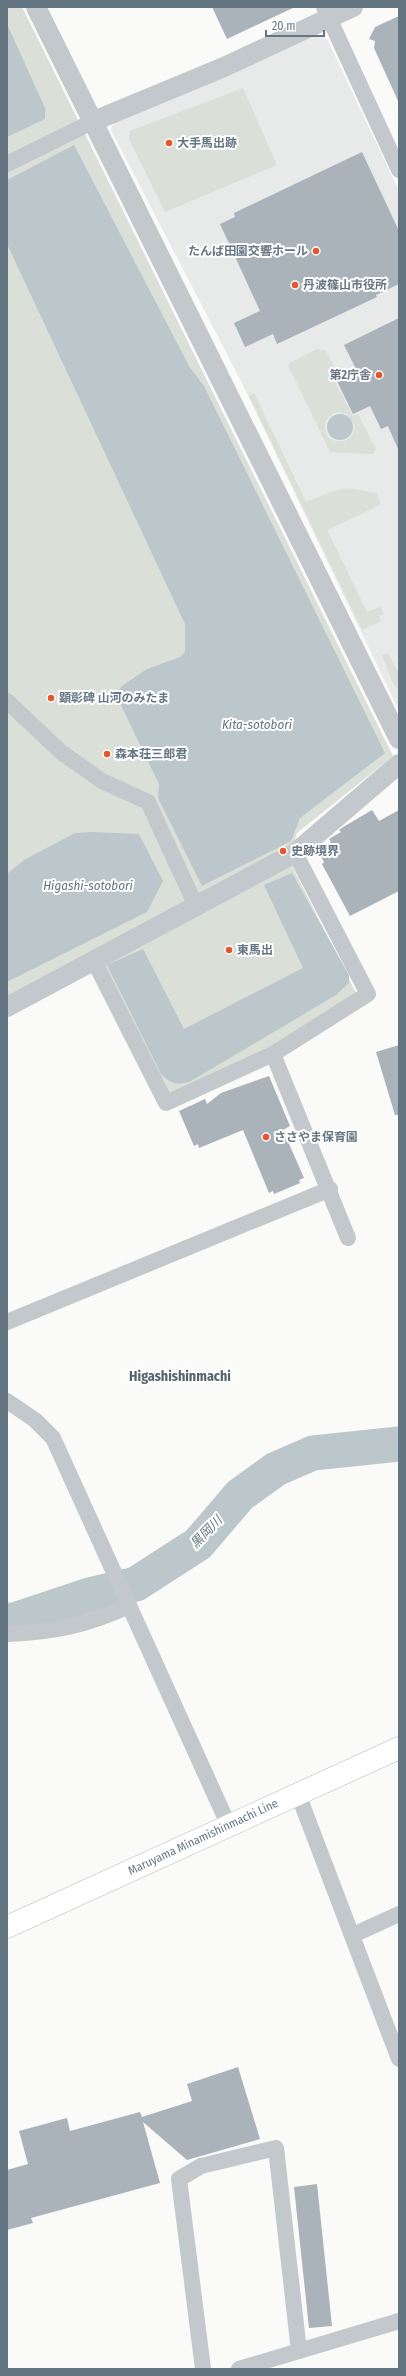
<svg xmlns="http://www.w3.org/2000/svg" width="406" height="2376" font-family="'Fira Sans Condensed','Noto Sans JP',sans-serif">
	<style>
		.built { fill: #e8e9e9 }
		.green { fill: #dadfd7; fill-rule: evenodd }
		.water { fill: #bbc7cb }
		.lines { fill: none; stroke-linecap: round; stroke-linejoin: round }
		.river { stroke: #bbc7cb; stroke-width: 35 }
		.building { fill: #aab3b9 }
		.secondary-casing { stroke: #b3babf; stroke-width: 23 }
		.minor { stroke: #c3c8cc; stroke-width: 16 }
		.tertiary { stroke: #c3c8cc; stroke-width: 20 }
		.secondary { stroke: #fff; stroke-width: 22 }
		.poi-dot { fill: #e4572e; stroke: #fff; stroke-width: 1.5 }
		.labels { text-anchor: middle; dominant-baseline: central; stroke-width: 4; stroke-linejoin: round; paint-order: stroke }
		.poi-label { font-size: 12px; font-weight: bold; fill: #657683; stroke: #fff; text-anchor: start }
		.street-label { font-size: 12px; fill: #657683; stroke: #fff }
		.water-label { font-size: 13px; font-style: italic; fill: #60757c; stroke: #fff }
		.quarter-label { font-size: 14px; font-weight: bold; fill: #57646e; stroke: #fff }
	</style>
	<rect width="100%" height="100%" fill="#fafaf8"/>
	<path class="built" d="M312 34 327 39 399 191V711L240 379 111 130 114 120Z"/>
	<g class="green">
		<path d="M7 7H22L393 756 297 833 294 842 283 848 360 1001 166 1103 96 955 7 1000Z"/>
		<path d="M243 88 277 165 165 212 129 139 130 131Z"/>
		<path d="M317 349 326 351 338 374 332 377 353 416 358 414 376 449 373 454 330 452 288 365 291 362ZM337 412 347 414 355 425C354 440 343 445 330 439 321 429 324 417 337 412Z"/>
		<path d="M254 393 306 502C338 489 341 485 376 493L379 499 380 505 327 530 367 612 380 607 384 614 379 616 381 621 362 630 249 396Z"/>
		<path d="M388 653 399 674V691L392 681 382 655Z"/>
	</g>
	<g class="water">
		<path d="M7 24 45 108V119L7 137Z"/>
		<path d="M74 145 189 366 204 386 385 753 300 818 291 841 202 886 158 798 159 784 117 697 118 691 123 685 147 669 180 657 185 652V624L7 244V180Z"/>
		<circle cx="340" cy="427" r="13"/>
		<path d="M91 832 139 834 163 881 147 912 7 982V874L24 860 75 833Z"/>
		<path d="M292 873 349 975V983L336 995 191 1081C177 1086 172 1084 161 1074L107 965 143 949 184 1029 303 968 264 885Z"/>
	</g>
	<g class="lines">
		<path class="river" d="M7 1620 11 1621 89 1595 136 1584 198 1544 240 1495 276 1469 313 1453 399 1444"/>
	</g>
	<g class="building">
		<path d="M212 7H295L227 39Z"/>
		<path d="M399 16V103L374 48 375 41 369 39 375 27Z"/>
		<path d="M362 152 399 231V284L376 295 377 297 277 344 273 334 245 347 234 323 260 311 220 224 235 217 234 213Z"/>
		<path d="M399 318V451L388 426 381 429 370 406 353 414 335 377 355 367 344 345Z"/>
		<path d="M372 810 379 821 399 810V891L350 916 322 864 324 862 317 850 331 842 329 839 341 832 339 830 345 826Z"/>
		<path d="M399 1045V1115H395L376 1052Z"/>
		<path d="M269 1076 290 1126 283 1130 304 1178 299 1180 300 1183 274 1194 273 1191 269 1193 243 1130 199 1148 198 1144 194 1146 179 1111 205 1099 207 1104 221 1093Z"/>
		<path d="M238 2067 260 2139 187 2160 143 2122 160 2183 31 2218 33 2223 7 2230V2170L28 2164 19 2131 67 2118 70 2131 140 2112 142 2117 192 2101 187 2084Z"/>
		<path d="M317 2184 332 2326 309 2328 294 2187Z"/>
	</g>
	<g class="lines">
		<defs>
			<path id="secondary" d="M7 1927 399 1748"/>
		</defs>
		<use href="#secondary" class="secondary-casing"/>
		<g class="minor">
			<path d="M324 7 399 170"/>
			<path d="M7 164 94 121"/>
			<path d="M7 701 61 752 102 781 148 802 196 906"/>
			<path d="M94 961 166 1103 273 1054 368 994 295 853"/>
			<path d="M273 1054 348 1238"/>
			<path d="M7 1322 330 1189"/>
			<path d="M7 1401 35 1420 53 1438 229 1826"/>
			<path d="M7 1634C55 1632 85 1626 129 1606"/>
			<path d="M298 1794 399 2059"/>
			<path d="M353 1935 399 1914"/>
			<path d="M203 2369 179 2179 201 2166 276 2148 299 2351"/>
			<path d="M239 2369 399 2321"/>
		</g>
		<g class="tertiary">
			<path d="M36 7 399 739"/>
			<path d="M94 121 224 67 353 7"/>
			<path d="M7 1007 295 853 399 764"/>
		</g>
		<use href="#secondary" class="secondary"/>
	</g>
	<g class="poi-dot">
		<circle cx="169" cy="143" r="4"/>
		<circle cx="316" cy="251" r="4"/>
		<circle cx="295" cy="285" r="4"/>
		<circle cx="379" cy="375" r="4"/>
		<circle cx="51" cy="698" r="4"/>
		<circle cx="107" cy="754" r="4"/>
		<circle cx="283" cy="851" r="4"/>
		<circle cx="229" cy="950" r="4"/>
		<circle cx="266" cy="1137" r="4"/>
	</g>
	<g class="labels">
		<g class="poi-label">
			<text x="177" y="143">大手馬出跡</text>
			<text x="308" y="251" text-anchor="end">たんば田園交響ホール</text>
			<text x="303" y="285">丹波篠山市役所</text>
			<text x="371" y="375" text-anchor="end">第2庁舎</text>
			<text x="59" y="698">顕彰碑 山河のみたま</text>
			<text x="115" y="754">森本荘三郎君</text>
			<text x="291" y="851">史跡境界</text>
			<text x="237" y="950">東馬出</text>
			<text x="274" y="1137">ささやま保育園</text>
		</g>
		<g class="street-label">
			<text transform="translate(203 1837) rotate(-25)">Maruyama Minamishinmachi Line</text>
		</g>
		<g class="water-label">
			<text x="257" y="724">Kita-sotobori</text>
			<text x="88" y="885">Higashi-sotobori</text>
			<text transform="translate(206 1532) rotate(-46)">黒岡川</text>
		</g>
		<g class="quarter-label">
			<text x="180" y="1376">Higashishinmachi</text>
		</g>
	</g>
	<rect width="406" height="2376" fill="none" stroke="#657683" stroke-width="16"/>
	<path d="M266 30v6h58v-6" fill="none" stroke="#657683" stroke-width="2"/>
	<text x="272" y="30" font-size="12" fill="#657683" stroke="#ffffff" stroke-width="3" paint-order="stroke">20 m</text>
</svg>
